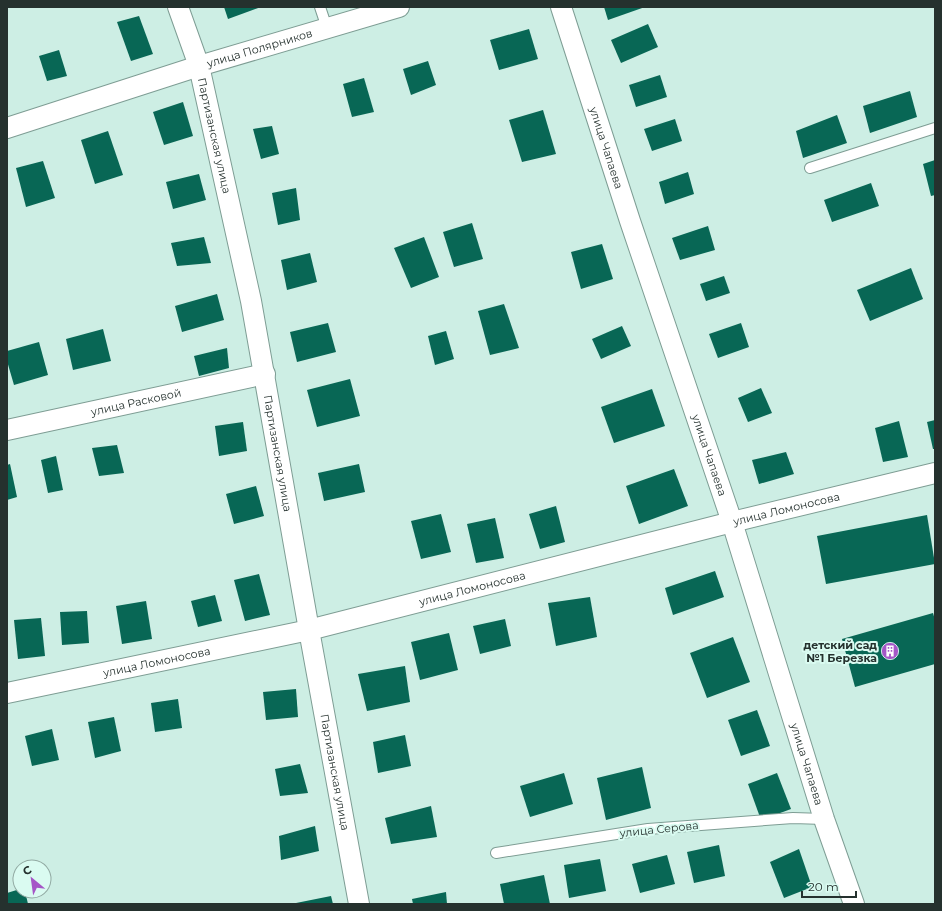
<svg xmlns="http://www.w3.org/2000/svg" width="942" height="911" font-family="Montserrat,sans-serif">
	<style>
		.building { fill: #086755 }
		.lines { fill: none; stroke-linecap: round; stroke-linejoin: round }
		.lane-casing { stroke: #7e9d94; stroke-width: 12 }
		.street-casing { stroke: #7e9d94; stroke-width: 22 }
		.lane { stroke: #fff; stroke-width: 10 }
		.street { stroke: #fff; stroke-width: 20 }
		.labels { text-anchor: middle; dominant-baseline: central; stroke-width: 4; stroke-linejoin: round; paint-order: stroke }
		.street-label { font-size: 11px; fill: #25312e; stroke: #dafbf1 }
		.poi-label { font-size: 11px; font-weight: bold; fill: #25312e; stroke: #dafbf1; text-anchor: end }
	</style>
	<rect width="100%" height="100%" fill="#cdeee4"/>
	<g class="building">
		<path d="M224 7H261L228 19Z"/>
		<path d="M604 7H645L608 20Z"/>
		<path d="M139 16 153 54 131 61 117 22Z"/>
		<path d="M648 24 658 47 621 63 611 40Z"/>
		<path d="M529 29 538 59 499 70 490 40Z"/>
		<path d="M59 50 67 76 47 81 39 56Z"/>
		<path d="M428 61 436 85 411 95 403 69Z"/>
		<path d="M660 75 667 97 636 107 629 85Z"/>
		<path d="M364 78 374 112 352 117 343 84Z"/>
		<path d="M910 91 917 117 870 133 863 106Z"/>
		<path d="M183 102 193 136 164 145 153 112Z"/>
		<path d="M543 110 556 154 522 162 509 120Z"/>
		<path d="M837 115 847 143 803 158 796 131Z"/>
		<path d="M675 119 682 141 652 151 644 129Z"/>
		<path d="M272 126 279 154 261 159 253 129Z"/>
		<path d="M108 131 123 175 95 184 81 140Z"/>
		<path d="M935 160V195L931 196 923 164Z"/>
		<path d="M43 161 55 198 26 207 16 168Z"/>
		<path d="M688 172 694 194 665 204 659 182Z"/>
		<path d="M199 174 206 200 173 209 166 182Z"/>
		<path d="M871 183 879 206 832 222 824 200Z"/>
		<path d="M296 188 300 220 278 225 272 193Z"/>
		<path d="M472 223 483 259 454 267 443 232Z"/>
		<path d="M708 226 715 250 680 260 672 238Z"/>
		<path d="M204 237 211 263 177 266 171 243Z"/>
		<path d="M424 237 439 277 411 288 394 248Z"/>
		<path d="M602 244 613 279 581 289 571 252Z"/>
		<path d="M310 253 317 282 287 290 281 260Z"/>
		<path d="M911 268 923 299 870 321 857 290Z"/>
		<path d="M724 276 730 293 706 301 700 284Z"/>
		<path d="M217 294 224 320 182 332 175 306Z"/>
		<path d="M504 304 519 348 490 355 478 311Z"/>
		<path d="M328 323 336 352 297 362 290 332Z"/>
		<path d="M741 323 749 347 718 358 709 334Z"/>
		<path d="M622 326 631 346 601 359 592 339Z"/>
		<path d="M103 329 111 361 73 370 66 339Z"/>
		<path d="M446 331 454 359 435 365 428 336Z"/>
		<path d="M39 342 48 375 14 385 7 361V351Z"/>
		<path d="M227 348 229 368 199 376 194 356Z"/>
		<path d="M350 379 360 416 317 427 307 390Z"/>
		<path d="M761 388 772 413 748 422 738 398Z"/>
		<path d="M652 389 665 426 614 443 601 407Z"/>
		<path d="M935 420V449H933L927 422Z"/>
		<path d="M899 421 908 457 883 462 875 428Z"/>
		<path d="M243 422 247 451 219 456 215 426Z"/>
		<path d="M117 445 124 473 99 476 92 448Z"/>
		<path d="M786 452 794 474 759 484 752 460Z"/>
		<path d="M56 456 63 490 48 493 41 460Z"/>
		<path d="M10 464 17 497 7 500V465Z"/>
		<path d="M359 464 365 492 324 501 318 473Z"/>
		<path d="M674 469 688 506 639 524 626 486Z"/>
		<path d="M256 486 264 516 234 524 226 494Z"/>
		<path d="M556 506 565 542 540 549 529 514Z"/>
		<path d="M441 514 451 552 421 559 411 521Z"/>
		<path d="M927 515 935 564 826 584 817 536Z"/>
		<path d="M495 518 504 558 476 563 467 524Z"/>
		<path d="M715 571 724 597 673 615 665 588Z"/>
		<path d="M259 574 270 615 245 621 234 580Z"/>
		<path d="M215 595 222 621 198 627 191 601Z"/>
		<path d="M590 597 597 637 556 646 548 603Z"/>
		<path d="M146 601 152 639 122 644 116 606Z"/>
		<path d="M87 611 89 643 62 645 60 612Z"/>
		<path d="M933 613 935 620V664L855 687 842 639Z"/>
		<path d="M41 618 45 656 18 659 14 620Z"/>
		<path d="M505 619 511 646 480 654 473 626Z"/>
		<path d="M449 633 458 670 420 680 411 642Z"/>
		<path d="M733 637 750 682 707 698 690 653Z"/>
		<path d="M405 666 410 702 367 711 358 674Z"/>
		<path d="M296 689 298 717 266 720 263 692Z"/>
		<path d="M178 699 182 728 155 732 151 703Z"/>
		<path d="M757 710 770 746 741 756 728 720Z"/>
		<path d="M114 717 121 751 95 758 88 722Z"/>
		<path d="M52 729 59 760 32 766 25 736Z"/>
		<path d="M405 735 411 766 378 773 373 742Z"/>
		<path d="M300 764 308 793 280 796 275 769Z"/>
		<path d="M642 767 651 808 606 820 597 778Z"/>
		<path d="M564 773 573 804 530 817 520 786Z"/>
		<path d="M777 773 791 809 761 820 748 784Z"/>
		<path d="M431 806 437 837 391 844 385 818Z"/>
		<path d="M315 826 319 851 281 860 279 836Z"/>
		<path d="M719 845 725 876 694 883 687 852Z"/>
		<path d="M799 849 812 887 784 898 770 862Z"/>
		<path d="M667 855 675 884 640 893 632 864Z"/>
		<path d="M600 859 606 891 569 898 564 865Z"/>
		<path d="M544 875 550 904H504L500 884Z"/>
		<path d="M20 889V891H25L28 904H7V893Z"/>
		<path d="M446 892 447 904H413L412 899Z"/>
		<path d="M331 896 333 904H297L296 903Z"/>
	</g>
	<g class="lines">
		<defs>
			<g id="lane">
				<path d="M320 7 327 28"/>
				<path d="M810 168 935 128"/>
				<path d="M496 853 648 829 793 818 824 819"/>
			</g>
			<g id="street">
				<path id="s1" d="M178 7 199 66 251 301 309 630 359 904"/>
				<path id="s2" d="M561 7 630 221 732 522 824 819 854 904"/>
				<path id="s3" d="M7 128 199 66 399 7"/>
				<path id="s4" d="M7 430 265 374"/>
				<path id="s5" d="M7 693 309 630 732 522 935 473"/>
			</g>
		</defs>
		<use href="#lane" class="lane-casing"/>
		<use href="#street" class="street-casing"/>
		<use href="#lane" class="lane"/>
		<use href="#street" class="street"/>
	</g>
	<defs>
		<symbol id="building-disc" viewBox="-11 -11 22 22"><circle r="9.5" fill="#a556c7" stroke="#dafbf1"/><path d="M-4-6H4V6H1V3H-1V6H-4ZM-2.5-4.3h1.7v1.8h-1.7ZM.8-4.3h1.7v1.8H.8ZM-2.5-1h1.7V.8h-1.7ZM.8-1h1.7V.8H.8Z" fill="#fff"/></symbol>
	</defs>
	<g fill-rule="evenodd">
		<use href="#building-disc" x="880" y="641" width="20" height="20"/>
	</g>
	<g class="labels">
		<g class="street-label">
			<text stroke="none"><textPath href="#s3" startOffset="265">улица Полярников</textPath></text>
			<text stroke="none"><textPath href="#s1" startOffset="134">Партизанская улица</textPath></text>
			<text stroke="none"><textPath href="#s2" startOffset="148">улица Чапаева</textPath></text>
			<text stroke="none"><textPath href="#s4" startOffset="132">улица Расковой</textPath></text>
			<text stroke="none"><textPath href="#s1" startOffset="458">Партизанская улица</textPath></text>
			<text stroke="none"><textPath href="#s2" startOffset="472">улица Чапаева</textPath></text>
			<text stroke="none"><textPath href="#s5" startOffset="801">улица Ломоносова</textPath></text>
			<text stroke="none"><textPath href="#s5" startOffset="477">улица Ломоносова</textPath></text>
			<text stroke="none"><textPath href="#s5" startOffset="153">улица Ломоносова</textPath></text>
			<text stroke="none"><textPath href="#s2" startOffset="796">улица Чапаева</textPath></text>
			<text stroke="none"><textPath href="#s1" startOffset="782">Партизанская улица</textPath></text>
			<text transform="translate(659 829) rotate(-6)">улица Серова</text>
		</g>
		<g class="poi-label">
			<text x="877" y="645">детский сад<tspan x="877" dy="13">№1 Березка</tspan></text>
		</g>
	</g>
	<rect width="942" height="911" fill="none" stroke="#25312e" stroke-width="16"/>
	<g transform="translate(32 879) rotate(331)"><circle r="19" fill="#dafbf1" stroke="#92aaa3"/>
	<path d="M0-3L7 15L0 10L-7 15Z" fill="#a556c7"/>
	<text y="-6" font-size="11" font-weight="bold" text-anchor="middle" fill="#25312e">С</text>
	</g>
	<path d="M802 891v6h54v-6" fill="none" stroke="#25312e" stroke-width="2"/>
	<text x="808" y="891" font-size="12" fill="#25312e" stroke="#dafbf1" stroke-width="3" paint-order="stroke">20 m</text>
</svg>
